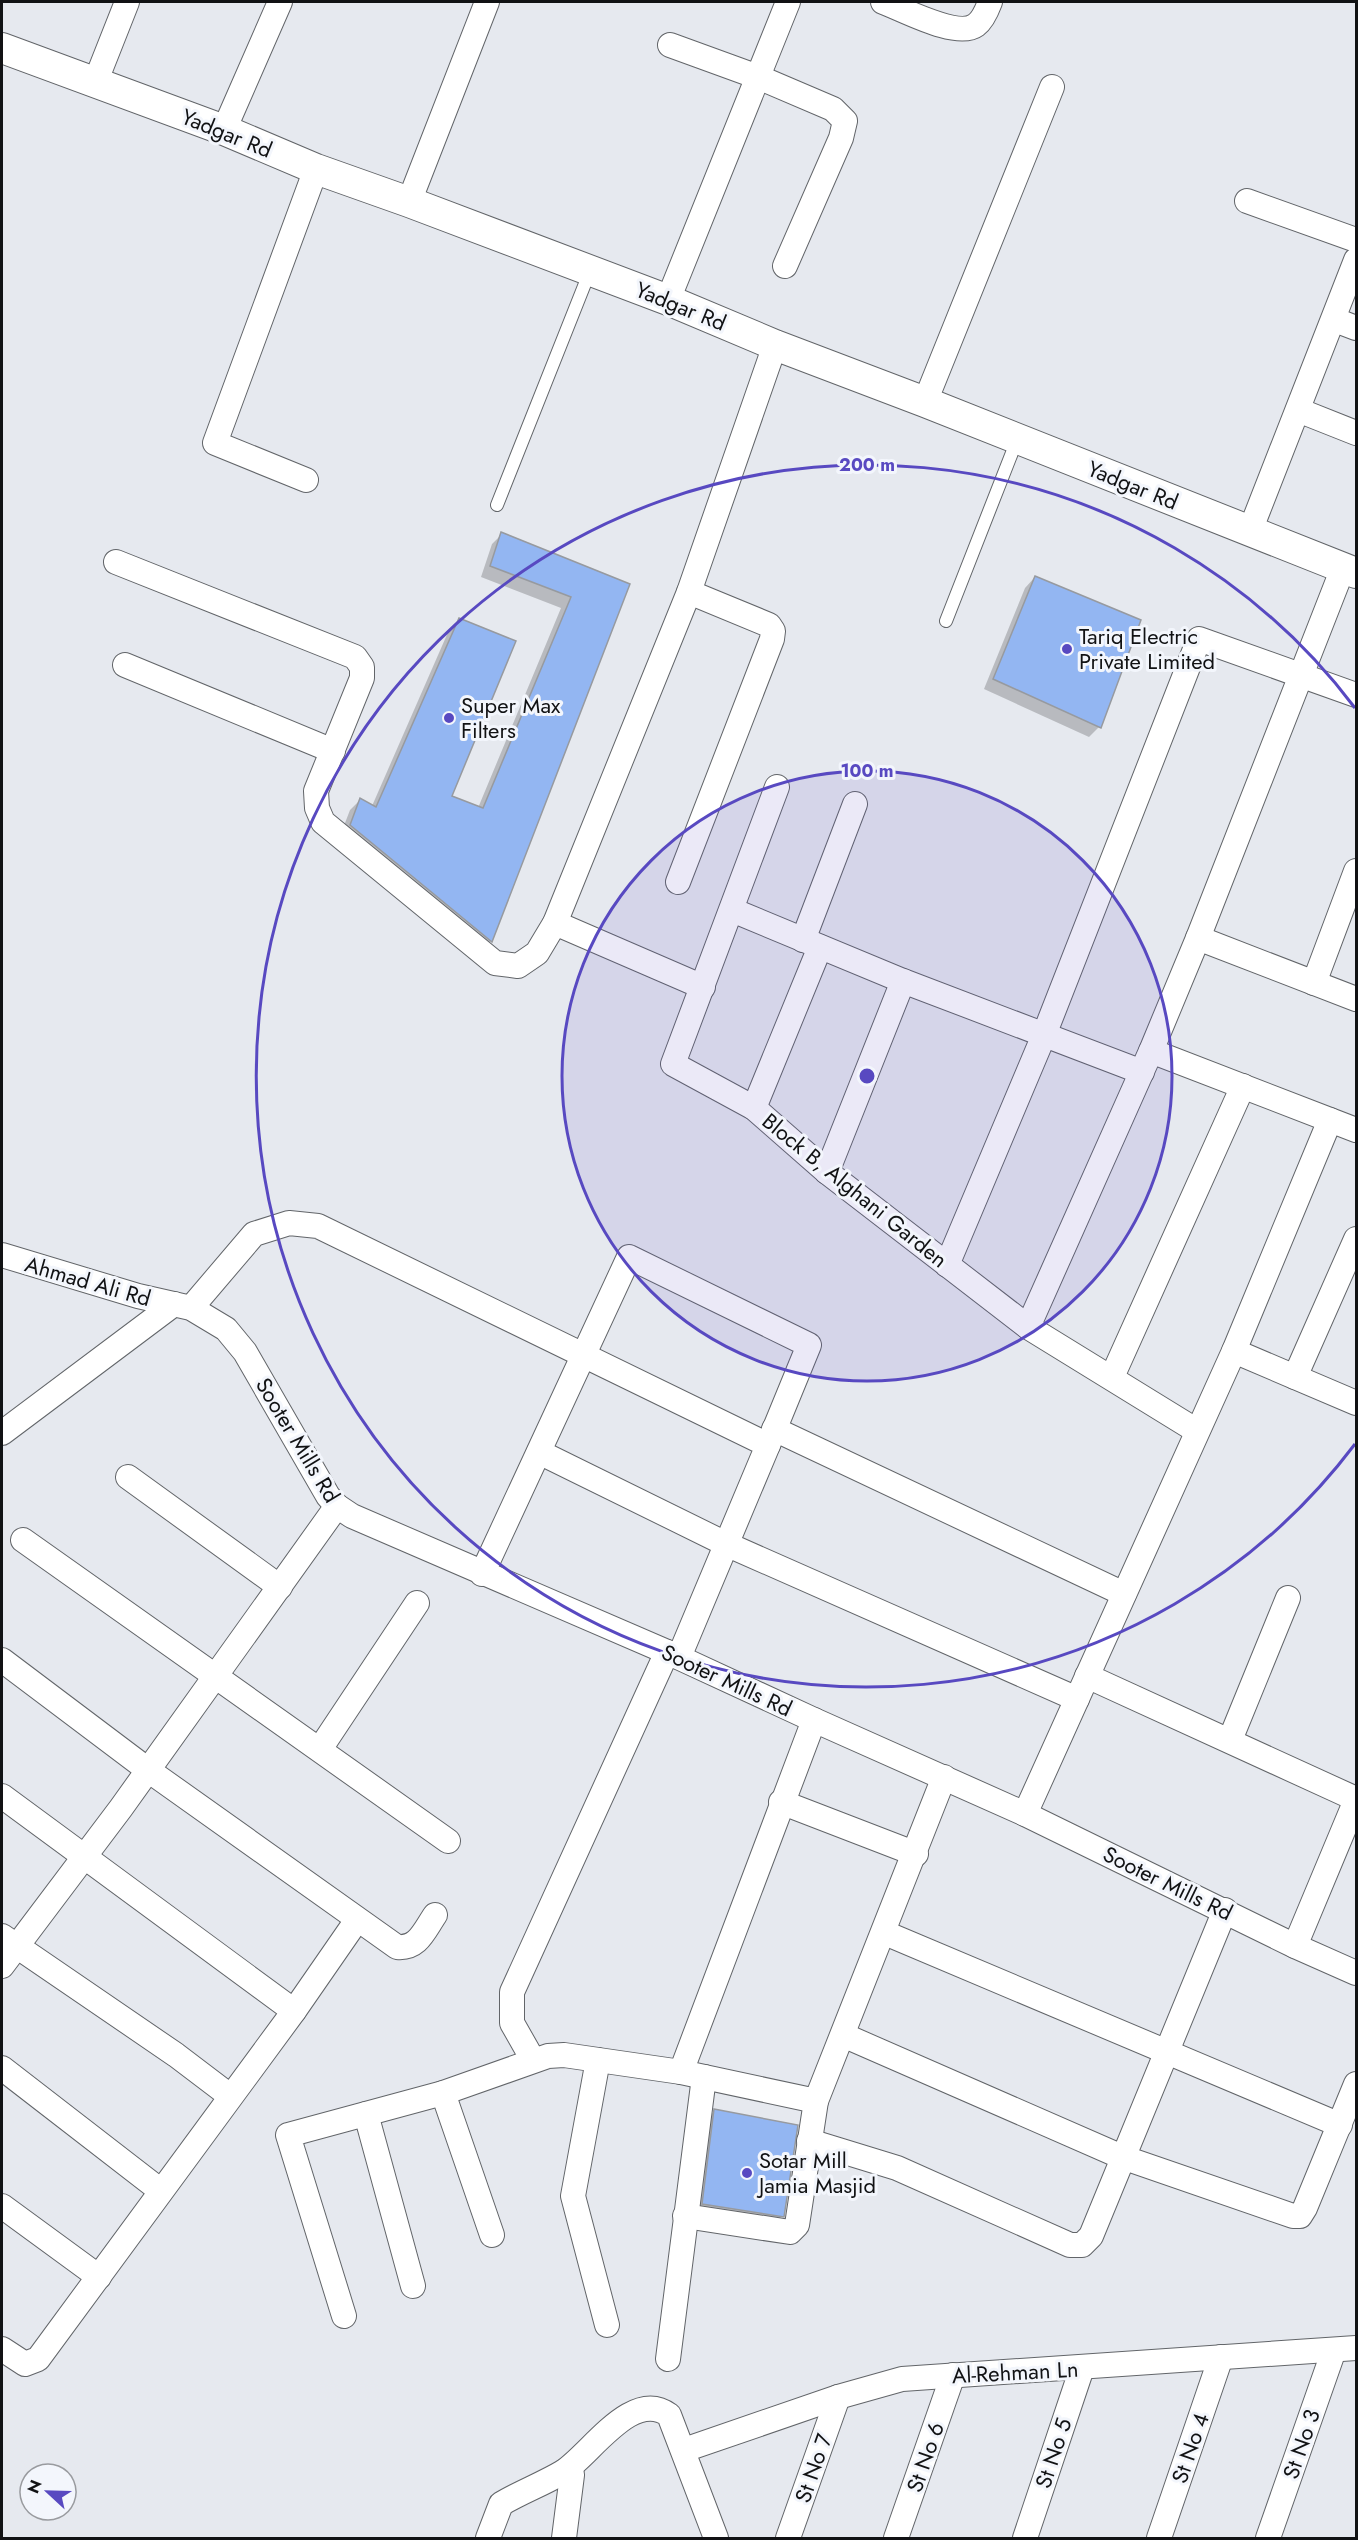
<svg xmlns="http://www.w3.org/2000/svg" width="1358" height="2540" font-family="Jost,sans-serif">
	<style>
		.shadow { fill: #0003 }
		.building { fill: #93b6f2; stroke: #979a9f; stroke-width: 1.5 }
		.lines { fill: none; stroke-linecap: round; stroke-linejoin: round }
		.service-casing { stroke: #626569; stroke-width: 14 }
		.minor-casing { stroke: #626569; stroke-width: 26 }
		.tertiary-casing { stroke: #626569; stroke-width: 32 }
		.service { stroke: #fff; stroke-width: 12 }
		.minor { stroke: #fff; stroke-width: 24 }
		.tertiary { stroke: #fff; stroke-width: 30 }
		.ring { fill: none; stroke: #5849c1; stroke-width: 3 }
		.poi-dot { fill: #5849c1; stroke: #f3f6fc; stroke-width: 2 }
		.labels { text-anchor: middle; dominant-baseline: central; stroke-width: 6; stroke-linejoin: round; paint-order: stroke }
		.street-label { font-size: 22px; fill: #111214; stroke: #f3f6fc }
		.poi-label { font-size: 22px; fill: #111214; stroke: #f3f6fc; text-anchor: start }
		.centre { fill: #5849c1; stroke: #f3f6fc; stroke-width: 3 }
		.ring-label { font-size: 18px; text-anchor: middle; font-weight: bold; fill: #5849c1; stroke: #f3f6fc; stroke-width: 6; stroke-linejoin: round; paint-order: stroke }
	</style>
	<rect width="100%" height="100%" fill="#e6e9ef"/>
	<g class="shadow">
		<path d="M502 534 629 585 491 941 481 951 340 836 350 810 360 800 372 806 449 630 459 619 450 797 478 808 561 608 481 577 492 544Z"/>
		<path d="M1035 577 1099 727 1089 737 984 689 1025 588Z"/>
		<path d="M715 2111 782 2216 772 2226 693 2214 704 2121Z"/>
	</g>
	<g class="building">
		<path d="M501 532 630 584 492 942 350 825 360 798 376 807 459 618 516 641 452 796 483 808 571 597 490 566Z"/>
		<path d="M1035 576 1141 620 1101 728 993 679Z"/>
		<path d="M714 2109 798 2125 784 2217 702 2204Z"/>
	</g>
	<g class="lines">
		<defs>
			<g id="service">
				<path d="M497 505 590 271"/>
				<path d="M946 621 1017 440"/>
			</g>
			<g id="minor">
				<path d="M883 2C903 9 957 39 976 25 983 20 987 10 990 2"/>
				<path d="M670 45 758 77 833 109 845 121 841 138 785 266"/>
				<path d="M95 83 127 2"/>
				<path d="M224 130 280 2"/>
				<path d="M1247 201 1356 240"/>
				<path d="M409 202 487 2"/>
				<path d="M668 300 788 2"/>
				<path d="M1335 320 1356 328"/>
				<path d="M925 402 1052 87"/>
				<path d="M1298 410 1356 433"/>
				<path d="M306 480 215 443 316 169"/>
				<path d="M1250 531 1356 260"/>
				<path d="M116 562 355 657 362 667V678L316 791 317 808 323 822 495 963 518 966 537 953 555 923 689 592 775 345"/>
				<path d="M125 665 333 751"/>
				<path d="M777 787 673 1064 754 1108 827 1172 1028 1327 1197 1431"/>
				<path d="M678 882 772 639 773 631 769 625 689 592"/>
				<path d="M732 910 903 981 1142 1072"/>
				<path d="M555 923 703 987"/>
				<path d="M1198 938 1356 999"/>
				<path d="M803 940 855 804"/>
				<path d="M1314 983 1356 871"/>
				<path d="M1151 1051 1198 938 1343 568"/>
				<path d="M754 1108 820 947"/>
				<path d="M827 1172 903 981"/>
				<path d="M2 1255 138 1296 191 1308 226 1329 245 1352 328 1496 337 1506 352 1516 667 1652 814 1720 1025 1814 1295 1946 1356 1973"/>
				<path d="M947 1265 1044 1035 1199 639 1356 695"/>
				<path d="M191 1308 254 1234 289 1223 318 1226 768 1445 679 1657"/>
				<path d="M1028 1327 1151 1051 1356 1130"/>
				<path d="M1234 1351 1356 1403"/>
				<path d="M1112 1377 1243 1086"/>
				<path d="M1295 1377 1356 1239"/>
				<path d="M774 1429 1124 1594"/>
				<path d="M2 1433 174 1304"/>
				<path d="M539 1452 726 1544 1077 1699"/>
				<path d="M128 1477 280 1587"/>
				<path d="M23 1540 448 1841"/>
				<path d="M482 1574 629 1257 809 1345 768 1445"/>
				<path d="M2 1660 148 1770 397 1947C418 1949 424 1931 435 1915"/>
				<path d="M1087 1676 1356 1799"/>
				<path d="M1230 1740 1288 1598"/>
				<path d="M320 1749 417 1603"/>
				<path d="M2 1796 294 2011"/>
				<path d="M781 1802 916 1854"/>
				<path d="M1025 1814 1234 1351 1330 1120"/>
				<path d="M885 1933 1340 2125"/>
				<path d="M2 1936 176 2055 230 2096"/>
				<path d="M1295 1946 1356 1800"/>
				<path d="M2 1966 121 1808 337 1506"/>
				<path d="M843 2035 1122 2157 1293 2216H1300L1305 2208 1356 2084"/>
				<path d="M533 2060 512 2023V1992L667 1652"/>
				<path d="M598 2060 573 2196 607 2325"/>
				<path d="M2 2068 161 2191"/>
				<path d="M681 2072 814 1720"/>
				<path d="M443 2093 492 2235"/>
				<path d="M366 2114 413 2286"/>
				<path d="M809 2141 897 2168 1070 2245H1082L1091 2236 1225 1910"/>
				<path d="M2 2206 99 2277"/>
				<path d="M685 2216 790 2232 797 2225 816 2101"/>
				<path d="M344 2316 288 2135 443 2093 548 2056 564 2055 681 2072 816 2101 944 1777"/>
				<path d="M2 2349 25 2364 38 2359 294 2011 357 1920"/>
				<path d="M668 2359 704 2077"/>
				<path d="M684 2450 838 2397 902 2379 1356 2348"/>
				<path d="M488 2538 501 2504C521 2492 543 2484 563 2472 591 2454 632 2388 669 2415L716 2538"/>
				<path d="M564 2538 572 2475 565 2471"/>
				<path d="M788 2538 838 2397"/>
				<path d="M896 2538 953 2375"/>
				<path d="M1025 2538 1082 2368"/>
				<path d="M1159 2538 1221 2357"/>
				<path d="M1268 2538 1334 2350"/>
			</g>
			<path id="tertiary" d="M2 48 224 130 316 169 409 202 668 300 775 345 925 402 1356 573"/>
		</defs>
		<use href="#service" class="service-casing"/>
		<use href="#minor" class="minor-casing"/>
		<use href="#tertiary" class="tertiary-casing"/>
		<use href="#service" class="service"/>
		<use href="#minor" class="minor"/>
		<use href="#tertiary" class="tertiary"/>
	</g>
	<circle cx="867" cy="1076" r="305" fill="#5849c1" fill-opacity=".12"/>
	<g class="ring">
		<circle cx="867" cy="1076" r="305"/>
		<path d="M1355 1444A611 611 0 1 1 1355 708"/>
	</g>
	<g class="poi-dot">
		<circle cx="1067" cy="649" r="6"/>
		<circle cx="449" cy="718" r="6"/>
		<circle cx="747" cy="2173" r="6"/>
	</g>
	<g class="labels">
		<g class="street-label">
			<text transform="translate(227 133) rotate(22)">Yadgar Rd</text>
			<text transform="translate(681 306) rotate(22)">Yadgar Rd</text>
			<text transform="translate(1133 485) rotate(22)">Yadgar Rd</text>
			<text transform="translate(855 1190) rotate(39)">Block B, Alghani Garden</text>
			<text transform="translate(88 1281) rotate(16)">Ahmad Ali Rd</text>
			<text transform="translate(298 1440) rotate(59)">Sooter Mills Rd</text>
			<text transform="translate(727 1680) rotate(25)">Sooter Mills Rd</text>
			<text transform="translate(1168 1883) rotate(26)">Sooter Mills Rd</text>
			<text transform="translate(1015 2372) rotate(-3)">Al-Rehman Ln</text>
			<text transform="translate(1301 2444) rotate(-71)">St No 3</text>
			<text transform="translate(1190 2448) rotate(-71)">St No 4</text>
			<text transform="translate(1053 2453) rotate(-72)">St No 5</text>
			<text transform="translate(925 2457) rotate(-71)">St No 6</text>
			<text transform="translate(813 2468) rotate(-71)">St No 7</text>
		</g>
		<g class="poi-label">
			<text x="1079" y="636">Tariq Electric<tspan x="1079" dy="25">Private Limited</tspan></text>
			<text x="461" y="705">Super Max<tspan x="461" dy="25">Filters</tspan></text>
			<text x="759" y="2160">Sotar Mill<tspan x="759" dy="25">Jamia Masjid</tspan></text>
		</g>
	</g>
	<circle cx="867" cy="1076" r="9" class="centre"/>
	<g class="ring-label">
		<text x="867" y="471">200 m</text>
		<text x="867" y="777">100 m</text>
	</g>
	<rect width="1358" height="2540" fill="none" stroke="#111214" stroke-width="6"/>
	<g transform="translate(48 2492) rotate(292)"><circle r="28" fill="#f3f6fc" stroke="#999b9f" stroke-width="1.5"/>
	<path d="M0-4.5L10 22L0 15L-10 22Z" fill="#5849c1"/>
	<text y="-9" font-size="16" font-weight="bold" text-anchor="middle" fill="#111214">N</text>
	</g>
</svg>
